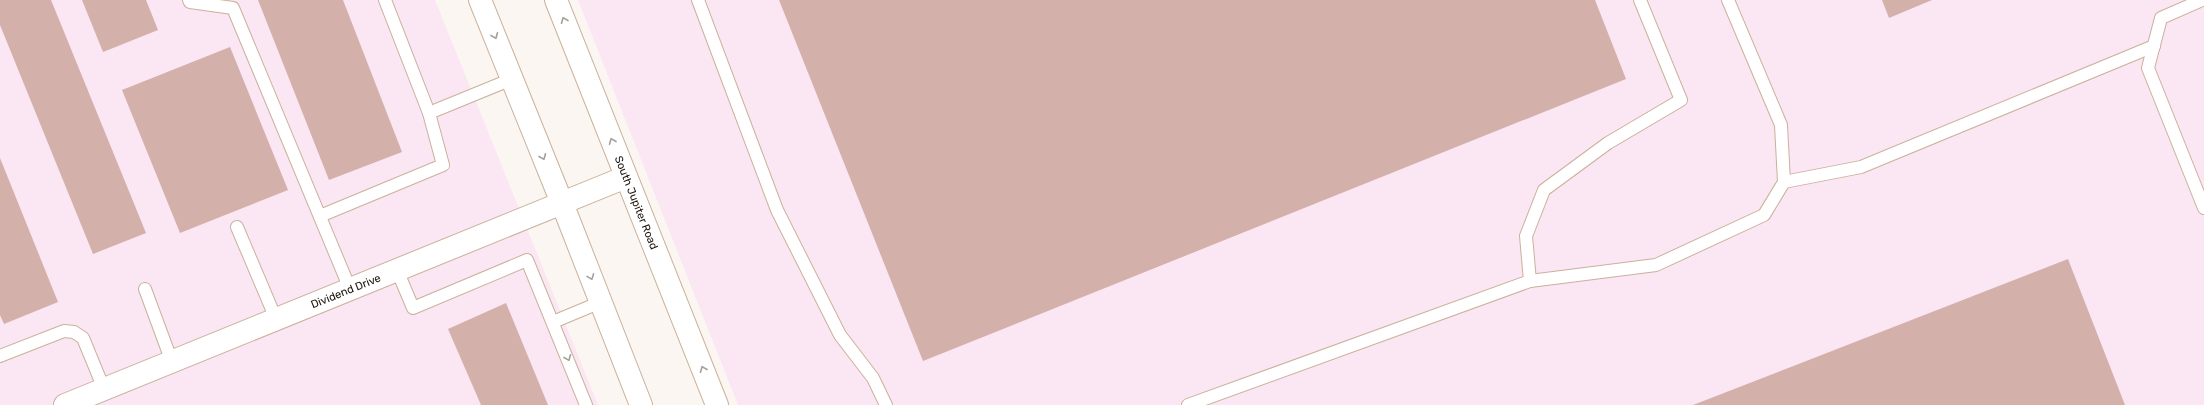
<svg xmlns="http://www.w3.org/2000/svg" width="2204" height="405" font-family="Rubik,sans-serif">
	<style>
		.industrial { fill: #fbe6f4 }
		.building { fill: #d4b0aa }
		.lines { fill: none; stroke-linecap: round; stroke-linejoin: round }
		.service-casing { stroke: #cab19a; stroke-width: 14 }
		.minor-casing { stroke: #cab19a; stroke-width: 24 }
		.primary-casing { stroke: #cab19a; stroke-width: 24 }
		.service { stroke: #fff; stroke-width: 12 }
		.minor { stroke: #fff; stroke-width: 22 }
		.primary { stroke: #fff; stroke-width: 22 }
		.oneway { stroke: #a3a09d }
		.labels { text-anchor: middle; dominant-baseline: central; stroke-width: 3; stroke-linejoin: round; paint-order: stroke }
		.street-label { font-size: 11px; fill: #1a1209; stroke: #fbf6f1 }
	</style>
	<rect width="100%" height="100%" fill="#fbf6f1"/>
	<g class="industrial">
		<path d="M0 0H435L598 405H0Z"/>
		<path d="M578 0H2204V405H738Z"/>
	</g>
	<g class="building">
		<path d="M0 0H51L146 233 93 254 0 25Z"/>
		<path d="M82 0H146L158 30 103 52Z"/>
		<path d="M258 0H343L402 152 329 180Z"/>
		<path d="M779 0H1595L1626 79 923 361Z"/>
		<path d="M1882 0H1932L1889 18Z"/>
		<path d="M230 47 288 190 180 233 122 90Z"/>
		<path d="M0 158 58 302 4 324 0 315Z"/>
		<path d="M2068 259 2125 405H1693Z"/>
		<path d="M506 303 548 405H481L448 329Z"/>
	</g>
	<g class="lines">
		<defs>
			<g id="service">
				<path d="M189 0 190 2 233 8 350 289"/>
				<path d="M385 0 429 113"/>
				<path d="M698 0 777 210 840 335 873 378 886 405"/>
				<path d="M2202 0 2161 18 2148 68 2204 208"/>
				<path d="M1784 182 1861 167 2154 46"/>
				<path d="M320 216 443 165 429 113 512 79"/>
				<path d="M237 227 276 319"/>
				<path d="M397 270 413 308 527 260 586 405"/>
				<path d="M1530 281 1656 265 1764 215 1784 182 1781 125 1728 0"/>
				<path d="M145 289 172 362"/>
				<path d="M553 322 601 302"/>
				<path d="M0 356 64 331 74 332 83 338 104 389"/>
				<path d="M1188 405 1530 281 1526 236 1544 190 1608 143 1681 100 1640 0"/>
			</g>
			<g id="minor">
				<path id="s1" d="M65 405 626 177"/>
			</g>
			<g id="primary">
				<path d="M480 0 562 203 641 405"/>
				<path id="s2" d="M556 0 717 405"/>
			</g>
		</defs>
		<use href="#service" class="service-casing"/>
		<use href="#minor" class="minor-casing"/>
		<use href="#primary" class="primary-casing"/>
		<use href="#service" class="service"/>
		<use href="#minor" class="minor"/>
		<use href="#primary" class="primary"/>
	</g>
	<defs><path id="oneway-chevron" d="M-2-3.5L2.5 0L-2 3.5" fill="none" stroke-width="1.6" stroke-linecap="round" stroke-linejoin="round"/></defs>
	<g class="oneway">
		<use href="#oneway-chevron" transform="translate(564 20) rotate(-112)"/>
		<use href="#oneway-chevron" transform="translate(495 36) rotate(68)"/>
		<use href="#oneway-chevron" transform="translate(612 141) rotate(-112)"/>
		<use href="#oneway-chevron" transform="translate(543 157) rotate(68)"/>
		<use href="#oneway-chevron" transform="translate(591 277) rotate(69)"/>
		<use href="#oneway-chevron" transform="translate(568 358) rotate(68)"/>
		<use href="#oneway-chevron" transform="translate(703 369) rotate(-112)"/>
	</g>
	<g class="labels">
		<g class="street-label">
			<text stroke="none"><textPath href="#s2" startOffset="218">South Jupiter Road</textPath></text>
			<text stroke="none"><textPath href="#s1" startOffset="303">Dividend Drive</textPath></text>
		</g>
	</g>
</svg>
